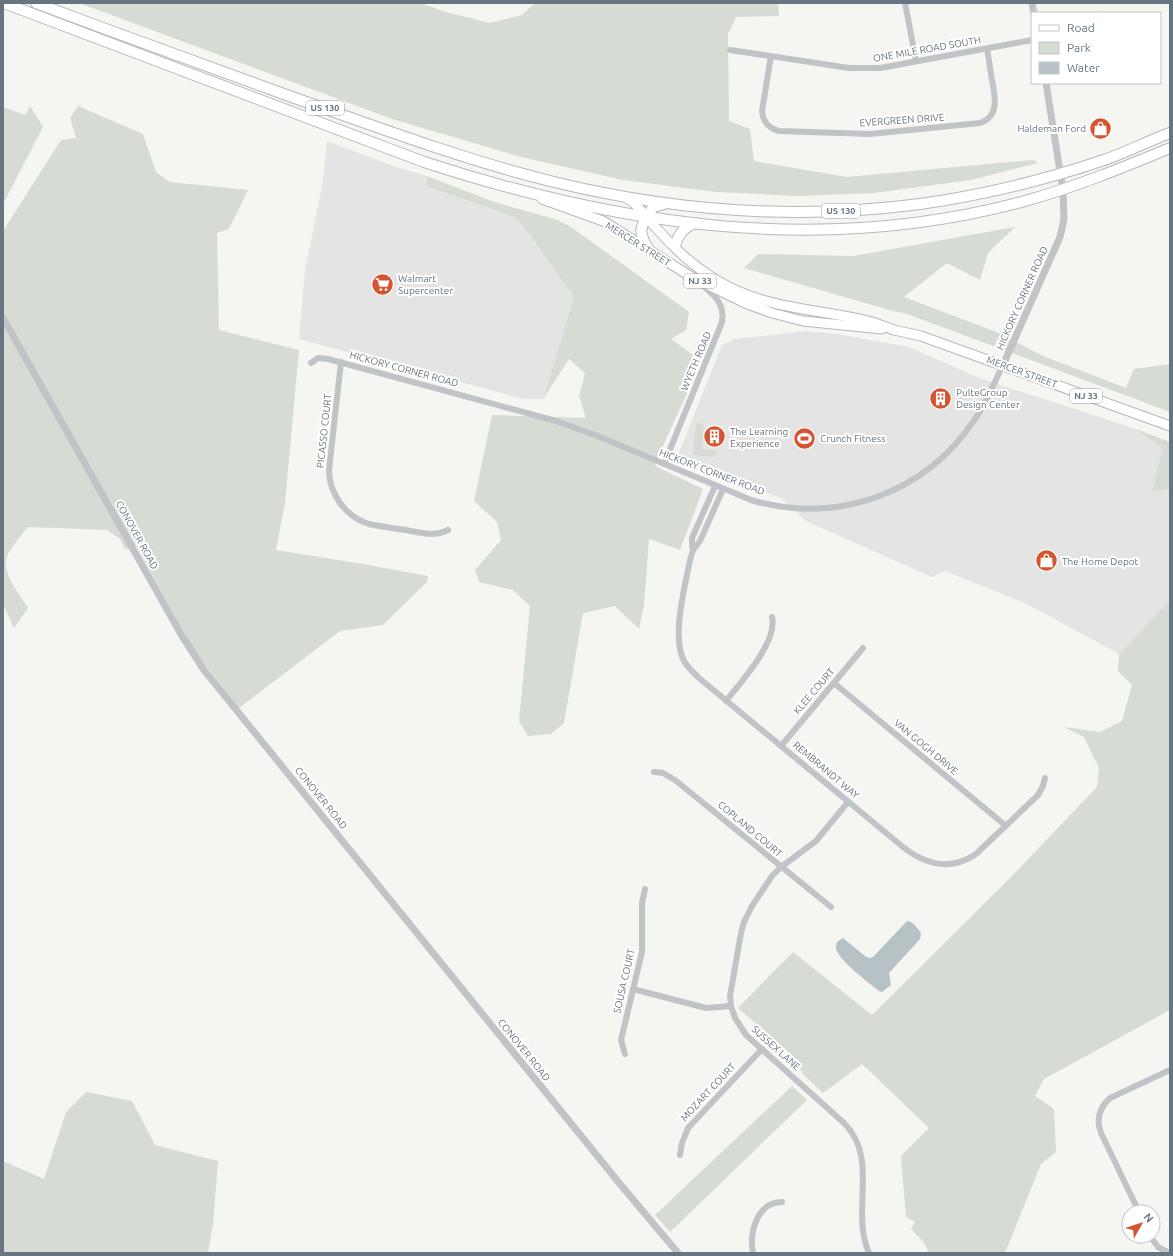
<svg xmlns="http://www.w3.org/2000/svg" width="1173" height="1256" font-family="Ubuntu,sans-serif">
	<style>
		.built { fill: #e3e4e3 }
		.green { fill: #d6dcd3 }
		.water { fill: #b7c2c6 }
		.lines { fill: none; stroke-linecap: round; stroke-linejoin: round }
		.primary-casing { stroke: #b4b8bb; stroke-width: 11 }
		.trunk-casing { stroke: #b5b8bb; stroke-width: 12 }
		.minor { stroke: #c0c4c7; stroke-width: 6 }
		.tertiary { stroke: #c0c4c7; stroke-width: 7 }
		.primary { stroke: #fff; stroke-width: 9 }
		.trunk { stroke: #fff; stroke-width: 10 }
		.labels { text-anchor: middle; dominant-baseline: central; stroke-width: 4; stroke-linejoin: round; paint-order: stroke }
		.shield { fill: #fff; stroke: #949ea7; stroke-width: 1 }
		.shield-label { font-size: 9px; font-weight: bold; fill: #667581 }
		.street-label { font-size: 10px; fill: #667581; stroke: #fff }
		.poi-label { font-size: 10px; fill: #667581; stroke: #fff; text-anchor: start }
	</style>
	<rect width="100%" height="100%" fill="#f5f5f2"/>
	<g class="built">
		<path d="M327 141 396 167 427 176 426 186 514 217 524 227 574 297 543 399H524L299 339 305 271 323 181Z"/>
		<path d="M806 331 837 334 909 347 979 378 1133 428 1162 448 1152 492 1169 489 1170 600 1119 654 1029 605 945 571 932 577 806 521 781 498 677 458 722 345 735 339Z"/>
	</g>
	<g class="green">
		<path d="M79 3H420L446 12 490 23 522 15 535 3H778L779 16 736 17 728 34 729 121 750 129 754 161 847 177 1033 160 1038 163 971 180 874 193 797 196 716 192 623 180 521 157 392 119Z"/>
		<path d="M30 106 43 127 3 204V107L25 115Z"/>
		<path d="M78 106 143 134 156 172 170 182 248 190 229 229 217 233 219 330 299 350 285 503 276 550 363 564 428 576 427 582 383 625 340 631 239 708 193 649 137 547 125 549 120 539 107 530 28 527C22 534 6 553 6 561 4 577 20 594 28 608L14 628 3 604V231L61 140 76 138 70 118Z"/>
		<path d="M427 176 494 202 558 220 571 227 689 312 686 330 671 339 700 360C688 397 668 430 655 466L703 489 680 550 649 539 644 605 639 629 615 606 583 613 564 723 551 734 528 736 519 721 530 606 513 590 479 582 475 570 501 540 497 522 474 501 492 415 586 418 579 396 585 373 569 359 543 399 574 297 524 227 514 217 426 186Z"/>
		<path d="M1015 227 988 253 980 280 947 263 904 297 999 333 1043 356 1126 388 1134 369 1170 364V412L907 314 893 311 744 268 758 254 853 256Z"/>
		<path d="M696 423 704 424 702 450 717 451 716 457 693 455Z"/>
		<path d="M1133 428 1170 442V504L1169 489 1152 492 1162 448Z"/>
		<path d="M1170 600V1010L1044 1079 1035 1096 1054 1109 1056 1152 1041 1164 1005 1253H929L923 1241 911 1229 915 1222 906 1217 901 1156 929 1128 862 1064 823 1093 803 1074 793 1056 738 1008 793 952 872 1015 1011 877 1097 787 1099 768 1084 737 1064 727 1100 732 1122 721 1132 685 1118 671 1119 654Z"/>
		<path d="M792 1086 807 1100 670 1232 655 1215Z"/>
		<path d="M86 1092 132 1101 155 1145 218 1161 213 1224 208 1253H3V1161L44 1179 66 1112Z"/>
	</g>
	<path class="water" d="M907 921C914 922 917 928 921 933L920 939 889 973 891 985 882 992 879 991C868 982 842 963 837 951 835 948 836 945 837 942L843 938 865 956 869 958 873 957Z"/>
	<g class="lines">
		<defs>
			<g id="primary">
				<path d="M626 198C636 202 640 210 647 218 665 238 684 259 707 274 759 310 810 307 868 321 877 323 886 327 894 330 903 332 912 334 921 336L1170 426"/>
				<path d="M542 199 603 221 690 276 745 303 772 313 803 321 882 329"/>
			</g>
			<g id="trunk">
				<path d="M4 3 424 162C620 226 823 256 1025 201 1075 187 1122 168 1170 148"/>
				<path d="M36 3C121 35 206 66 292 97 377 127 462 159 550 181 671 211 797 220 920 204 983 195 1045 180 1104 160 1127 152 1148 141 1170 133"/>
				<path d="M675 246C678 235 683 228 695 223"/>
				<path d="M649 250C636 230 641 226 653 207L664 204"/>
			</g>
		</defs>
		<use href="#primary" class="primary-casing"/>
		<use href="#trunk" class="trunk-casing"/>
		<g class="minor">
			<path d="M905 3 916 61"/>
			<path d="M730 50 849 68H880L1032 40"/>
			<path d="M771 56 762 111C763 122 768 128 779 131L870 134 980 123C1000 116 995 96 992 80 990 69 989 59 987 49"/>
			<path d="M341 362 329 470C329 494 346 517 369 524 381 527 394 528 406 530 421 533 434 537 448 530"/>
			<path d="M311 363 318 358 328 359 556 421 595 435 751 500C837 525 925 494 975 419 986 403 994 383 1003 365"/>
			<path d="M664 464 722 322C725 305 715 295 702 285"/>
			<path d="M723 489 700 541 693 550 690 560C685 587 672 633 683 659 686 666 693 672 699 678L903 847C926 865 951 871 976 854L1038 795 1043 786 1045 778"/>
			<path d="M693 550 692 544V538L715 486"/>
			<path d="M834 683 1006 826"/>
			<path d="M726 701C740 683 778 642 772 617"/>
			<path d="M781 746 863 648"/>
			<path d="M654 772 663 773 675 780 831 907"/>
			<path d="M848 802 816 841 781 867 772 876 752 906 744 922 741 933 730 996 731 1006 735 1018 746 1035 844 1123C880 1159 850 1211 869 1253"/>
			<path d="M633 989 706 1008 731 1006"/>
			<path d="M625 1054 621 1040 642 952V903L645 889"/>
			<path d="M680 1155 682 1143 688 1128 762 1049"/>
			<path d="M1139 1212 1101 1133C1096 1120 1099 1108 1110 1098L1170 1070"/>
			<path d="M1150 1236 1158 1247 1169 1253"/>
			<path d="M753 1253C749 1233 757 1202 782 1202"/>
		</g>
		<g class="tertiary">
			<path d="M1032 3 1034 13"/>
			<path d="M3 318 182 636 204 670 620 1184 678 1253"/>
			<path d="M1003 365 1060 237 1064 219 1063 190 1046 83"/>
		</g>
		<use href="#primary" class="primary"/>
		<use href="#trunk" class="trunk"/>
	</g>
	<defs>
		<symbol id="shop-disc" viewBox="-11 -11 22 22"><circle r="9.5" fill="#d65531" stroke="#fff"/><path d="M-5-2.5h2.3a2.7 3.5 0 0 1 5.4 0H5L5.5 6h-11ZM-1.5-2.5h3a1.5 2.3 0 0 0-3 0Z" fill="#fff"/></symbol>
		<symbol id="supermarket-disc" viewBox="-11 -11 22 22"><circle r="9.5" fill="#d65531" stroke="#fff"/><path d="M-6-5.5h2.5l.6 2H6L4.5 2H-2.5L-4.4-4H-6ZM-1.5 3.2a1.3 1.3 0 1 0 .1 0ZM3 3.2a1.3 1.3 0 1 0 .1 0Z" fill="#fff"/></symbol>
		<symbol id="building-disc" viewBox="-11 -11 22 22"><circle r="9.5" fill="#d65531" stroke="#fff"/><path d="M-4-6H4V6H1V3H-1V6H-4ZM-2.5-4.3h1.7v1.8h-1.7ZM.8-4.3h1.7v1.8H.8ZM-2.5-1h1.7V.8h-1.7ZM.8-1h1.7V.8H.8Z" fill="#fff"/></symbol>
		<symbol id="stadium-disc" viewBox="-11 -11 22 22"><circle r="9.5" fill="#d65531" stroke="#fff"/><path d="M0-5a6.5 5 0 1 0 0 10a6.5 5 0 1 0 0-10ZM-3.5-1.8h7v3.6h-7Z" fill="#fff"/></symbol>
	</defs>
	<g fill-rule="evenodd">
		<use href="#shop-disc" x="1088" y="116" width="25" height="25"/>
		<use href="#supermarket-disc" x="370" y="272" width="25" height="25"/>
		<use href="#building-disc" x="928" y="386" width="25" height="25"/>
		<use href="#building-disc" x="702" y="424" width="25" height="25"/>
		<use href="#stadium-disc" x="792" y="426" width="25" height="25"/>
		<use href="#shop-disc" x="1034" y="548" width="25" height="25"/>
	</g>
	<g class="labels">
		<g class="shield">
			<rect x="306" y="101" width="38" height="14" rx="3"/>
			<rect x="822" y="204" width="38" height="14" rx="3"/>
			<rect x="684" y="274" width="32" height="14" rx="3"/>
			<rect x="1070" y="389" width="32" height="14" rx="3"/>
		</g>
		<g class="shield-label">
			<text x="325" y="108">US 130</text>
			<text x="841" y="211">US 130</text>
			<text x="700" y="281">NJ 33</text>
			<text x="1086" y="396">NJ 33</text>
		</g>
		<g class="street-label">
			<text transform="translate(927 49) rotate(-10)">ONE MILE ROAD SOUTH</text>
			<text transform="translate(902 120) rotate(-4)">EVERGREEN DRIVE</text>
			<text transform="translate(638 244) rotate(32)">MERCER STREET</text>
			<text transform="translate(1022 298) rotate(-66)">HICKORY CORNER ROAD</text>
			<text transform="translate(696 361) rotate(-67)">WYETH ROAD</text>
			<text transform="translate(404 369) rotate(15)">HICKORY CORNER ROAD</text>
			<text transform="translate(1022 372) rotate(20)">MERCER STREET</text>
			<text transform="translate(324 431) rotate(-84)">PICASSO COURT</text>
			<text transform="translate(712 472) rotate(21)">HICKORY CORNER ROAD</text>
			<text transform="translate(137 535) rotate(61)">CONOVER ROAD</text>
			<text transform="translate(814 691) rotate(-50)">KLEE COURT</text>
			<text transform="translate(926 747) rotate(40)">VAN GOGH DRIVE</text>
			<text transform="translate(826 770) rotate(40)">REMBRANDT WAY</text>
			<text transform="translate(321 798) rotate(51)">CONOVER ROAD</text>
			<text transform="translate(750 829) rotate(40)">COPLAND COURT</text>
			<text transform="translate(624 981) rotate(-77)">SOUSA COURT</text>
			<text transform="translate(776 1048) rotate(42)">SUSSEX LANE</text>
			<text transform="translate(524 1050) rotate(51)">CONOVER ROAD</text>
			<text transform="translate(708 1092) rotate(-47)">MOZART COURT</text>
		</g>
		<g class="poi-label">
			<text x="1086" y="128" text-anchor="end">Haldeman Ford</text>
			<text x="398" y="278">Walmart<tspan x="398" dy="12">Supercenter</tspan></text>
			<text x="956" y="392">PulteGroup<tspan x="956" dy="12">Design Center</tspan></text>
			<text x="730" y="431">The Learning<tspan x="730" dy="12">Experience</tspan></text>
			<text x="820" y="438">Crunch Fitness</text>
			<text x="1062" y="561">The Home Depot</text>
		</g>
	</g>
	<rect width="1173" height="1256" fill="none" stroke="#667581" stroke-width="8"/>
	<rect x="1031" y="12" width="130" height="72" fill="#ffffff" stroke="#c2c8cd"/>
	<rect x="1039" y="25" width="20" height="6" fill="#ffffff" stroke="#c2c8cd"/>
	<text x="1067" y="32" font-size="12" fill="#667581">Road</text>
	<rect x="1039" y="42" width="20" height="12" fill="#d6dcd3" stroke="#c2c8cd"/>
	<text x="1067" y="52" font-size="12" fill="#667581">Park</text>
	<rect x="1039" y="62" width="20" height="12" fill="#b7c2c6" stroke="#c2c8cd"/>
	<text x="1067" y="72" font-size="12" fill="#667581">Water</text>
	<g transform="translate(1141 1224) rotate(51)"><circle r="19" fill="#ffffff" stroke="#c2c8cd"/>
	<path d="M0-3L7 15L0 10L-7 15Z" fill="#d65531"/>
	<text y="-6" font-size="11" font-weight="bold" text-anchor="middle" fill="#667581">N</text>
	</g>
</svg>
